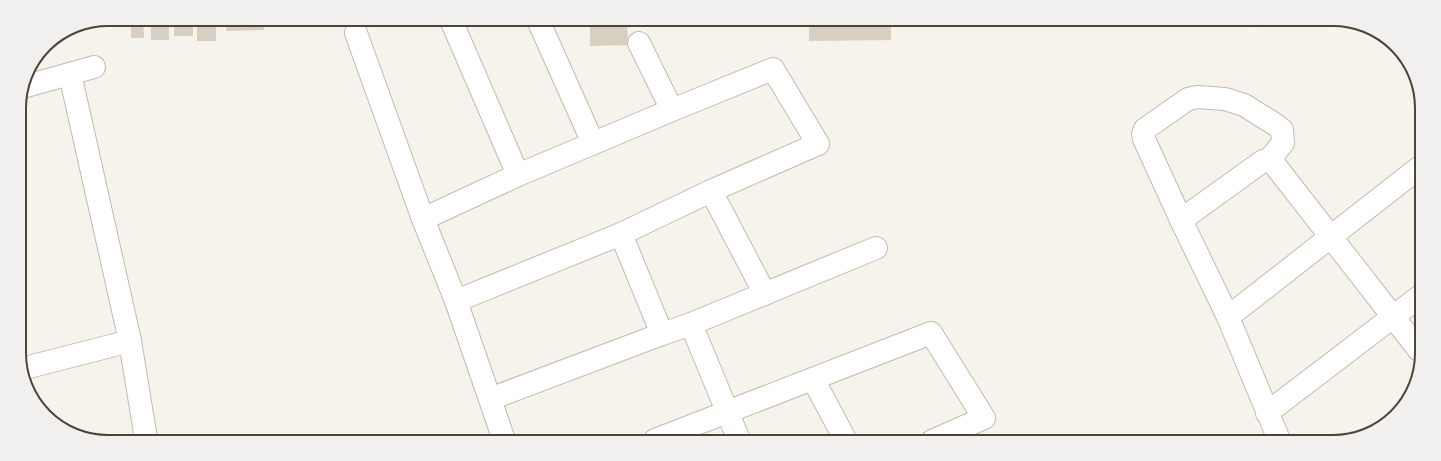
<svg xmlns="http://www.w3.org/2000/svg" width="1441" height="461" font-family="'Exo 2',sans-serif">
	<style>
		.building { fill: #d8cfc1 }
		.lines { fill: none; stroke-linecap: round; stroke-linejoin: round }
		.minor-casing { stroke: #c2bbae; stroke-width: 24 }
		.minor { stroke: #fff; stroke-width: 22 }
		.rim { fill: none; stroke: #4b4439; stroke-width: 2 }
	</style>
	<rect width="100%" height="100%" fill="#f6f3ec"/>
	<g class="building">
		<rect x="110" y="19" width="15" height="7"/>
		<path d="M131 19H143L144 38H131Z"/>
		<rect x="151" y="19" width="18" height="21"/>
		<rect x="174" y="19" width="19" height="17"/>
		<rect x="197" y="19" width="19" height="22"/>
		<path d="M226 19H264V30L226 31Z"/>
		<rect x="269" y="19" width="23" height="5"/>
		<path d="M590 20H627L628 45 590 46Z"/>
		<rect x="777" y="21" width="26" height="3"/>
		<path d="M809 21H891V40L809 41Z"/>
		<rect x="1124" y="22" width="36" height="2"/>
		<path d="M1165 22H1232V27L1165 25Z"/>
		<path d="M1251 22H1265L1256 28Z"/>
	</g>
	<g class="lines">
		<defs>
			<g id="minor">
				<path d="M451 20 518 175"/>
				<path d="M538 20 593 143"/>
				<path d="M356 33 423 219 456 301 504 440"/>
				<path d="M639 43 672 110"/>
				<path d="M70 74 130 341 146 439"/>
				<path d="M23 87 94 67"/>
				<path d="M711 191 765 294"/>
				<path d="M423 219 518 175 672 110 773 69 818 144 711 191 621 234 456 301"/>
				<path d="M1181 220 1144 139 1143 134 1145 129 1188 99 1197 97 1225 99 1244 105 1276 125 1282 130 1283 143 1268 161"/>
				<path d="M621 234 662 334"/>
				<path d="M1228 317 1420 167"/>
				<path d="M691 324 876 248"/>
				<path d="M21 369 130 341"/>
				<path d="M813 379 846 441"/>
				<path d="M490 399 662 334 691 324 739 440"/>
				<path d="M1267 413 1419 297"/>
				<path d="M655 440 931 333 984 418 932 441"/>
				<path d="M1280 442 1228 317 1181 220 1263 161H1268L1274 164 1419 350"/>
			</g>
		</defs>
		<use href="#minor" class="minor-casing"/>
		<use href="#minor" class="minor"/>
	</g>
	<path d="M0 0H1441V461H0ZM108 26H1333A82 82 0 0 1 1415 108V353A82 82 0 0 1 1333 435H108A82 82 0 0 1 26 353V108A82 82 0 0 1 108 26Z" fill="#f1f0ef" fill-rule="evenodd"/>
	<path class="rim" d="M108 26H1333A82 82 0 0 1 1415 108V353A82 82 0 0 1 1333 435H108A82 82 0 0 1 26 353V108A82 82 0 0 1 108 26Z"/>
</svg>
